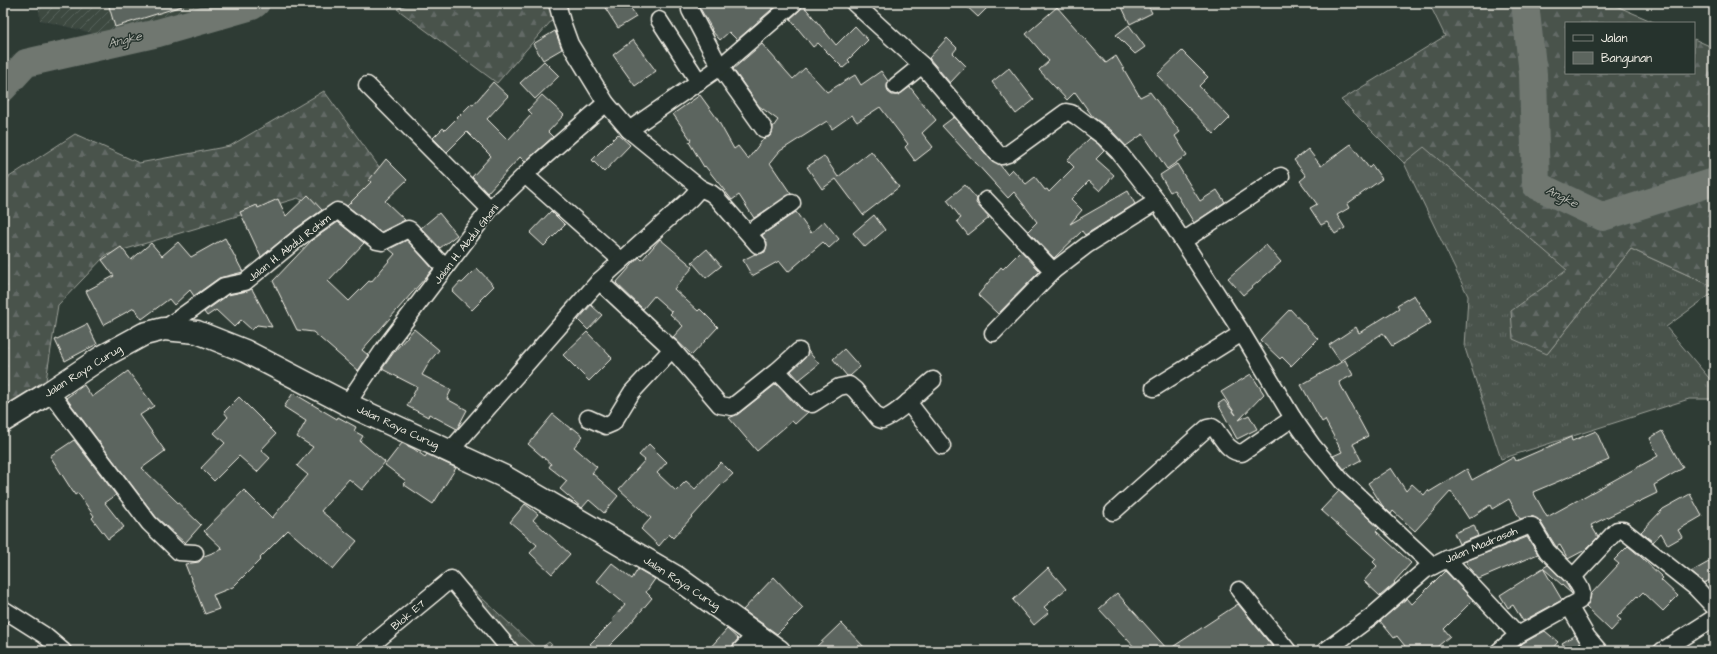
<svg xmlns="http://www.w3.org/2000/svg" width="1717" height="654" font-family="'Architects Daughter',sans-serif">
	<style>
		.industrial { fill: url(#industrial-furrows) }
		.grass { fill: url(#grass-tufts); stroke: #9ea29a }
		.forest { fill: url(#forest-firs); stroke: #9ea29a }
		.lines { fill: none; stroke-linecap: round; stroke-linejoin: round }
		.river { stroke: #6f7770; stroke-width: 28 }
		.building { fill: #5c655e; stroke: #f4f1e8 }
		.street-casing { stroke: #f4f1e8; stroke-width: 19 }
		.secondary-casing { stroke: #f4f1e8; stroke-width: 25 }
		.street { stroke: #26332d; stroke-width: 16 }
		.secondary { stroke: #26332d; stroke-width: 22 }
		.labels { text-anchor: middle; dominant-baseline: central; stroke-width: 3; stroke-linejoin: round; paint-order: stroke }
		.street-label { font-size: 11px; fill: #f4f1e8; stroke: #26332d }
		.water-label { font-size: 12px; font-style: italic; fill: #b8bab2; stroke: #26332d }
	</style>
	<defs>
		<pattern id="industrial-furrows" width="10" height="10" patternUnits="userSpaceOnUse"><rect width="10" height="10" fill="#3c4841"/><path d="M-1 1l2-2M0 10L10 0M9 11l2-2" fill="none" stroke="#59635c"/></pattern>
		<pattern id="grass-tufts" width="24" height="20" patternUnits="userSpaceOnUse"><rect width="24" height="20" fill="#48524c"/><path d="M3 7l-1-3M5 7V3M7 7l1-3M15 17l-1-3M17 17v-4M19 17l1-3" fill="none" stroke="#636b66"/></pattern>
		<pattern id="forest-firs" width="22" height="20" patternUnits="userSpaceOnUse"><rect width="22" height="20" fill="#48524c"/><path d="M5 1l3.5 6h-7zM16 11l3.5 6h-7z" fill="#636b66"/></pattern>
	</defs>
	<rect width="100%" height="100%" fill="#2e3b34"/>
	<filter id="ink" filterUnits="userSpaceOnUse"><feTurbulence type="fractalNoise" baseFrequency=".025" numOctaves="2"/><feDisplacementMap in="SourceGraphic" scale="8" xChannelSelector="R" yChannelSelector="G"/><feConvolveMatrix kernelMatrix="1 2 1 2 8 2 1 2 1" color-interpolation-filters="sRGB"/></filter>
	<g filter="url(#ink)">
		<path class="industrial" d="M38 3H259L202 34 124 41 40 20Z"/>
		<g class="grass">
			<path d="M1424 146 1568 270 1547 354 1631 249 1714 287V292L1666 327 1714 384V399H1689L1501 459 1465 348 1468 296 1404 163Z"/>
			<path d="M456 574 538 650 549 642 558 651H513Z"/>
		</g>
		<g class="forest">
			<path d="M410 3H567L497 83 397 9Z"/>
			<path d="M1429 3H1613L1614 5 1656 23H1566V73H1694V39L1714 48V165L1711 180 1714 179V287L1631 249 1547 354 1513 339 1511 311 1567 270 1424 147 1404 163 1341 100 1445 36Z"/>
			<path d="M324 91 385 175 343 222 298 198 106 255 58 305 43 399 3 422V181L75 134 139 163 230 146Z"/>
		</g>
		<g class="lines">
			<g class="river">
				<path d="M1525 3 1533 74 1536 185 1603 217 1714 182"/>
				<path d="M3 88 26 63 158 33 252 6 256 3"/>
			</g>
		</g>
		<g class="building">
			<path d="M108 3H182V6L115 27Z"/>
			<path d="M602 3H627L636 17 618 28Z"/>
			<path d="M697 3H779L737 40 729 32 720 40 711 30 712 29Z"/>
			<path d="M963 3H992L978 17Z"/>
			<path d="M1120 3H1147L1152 13 1130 24Z"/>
			<path d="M803 5 836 45 855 26 868 40 848 60 850 62 843 68 818 43 813 47 790 19 800 10Z"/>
			<path d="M1057 7 1106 63 1116 56 1140 97 1150 92 1180 132 1175 136 1187 155 1167 169 1143 134 1126 146 1111 130 1093 117 1075 92 1067 100 1039 70 1049 61 1026 34Z"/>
			<path d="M1129 25 1145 47 1135 54 1116 35Z"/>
			<path d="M555 31 562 49 543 60 533 44Z"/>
			<path d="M947 38 957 48 953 53 966 66 950 83 929 58Z"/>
			<path d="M633 40 656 71 635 86 613 55Z"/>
			<path d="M762 44 793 79 805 68 827 92 855 75 861 85 881 71 888 81 887 87 888 92 892 95H898L910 87 936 120 922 133 933 147 915 161 905 147 908 144 880 107 857 122 852 115 832 129 827 121 780 151 770 163 791 194 754 218 739 195 732 200 705 166 704 167 689 142 691 140 673 114 700 95 716 117 734 149 738 146 748 159 764 138 769 137 772 133 773 127 778 120 759 106 733 69Z"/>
			<path d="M1182 51 1208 77 1199 86 1230 118 1214 134 1157 75Z"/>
			<path d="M544 61 559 76 535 99 520 83Z"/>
			<path d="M1009 68 1034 100 1016 114 992 82Z"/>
			<path d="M493 82 508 96 487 119 508 140 532 114 528 110 542 95 564 115 548 132 553 137 525 162 520 157 487 193 472 177 491 156 467 132 447 152 433 138 443 128 445 130 471 104 473 105Z"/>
			<path d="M954 117 991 160 1000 165 1007 174 1012 169 1026 184 1035 177 1045 190 1047 189 1049 192 1074 167 1067 160 1090 138 1098 144 1104 151 1096 159 1114 175 1100 191 1089 181 1071 199 1082 210 1070 224 1128 191 1135 204 1085 235 1082 231 1054 258 1028 231 1037 222 1014 192 1008 198 942 126Z"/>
			<path d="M618 134 630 145 604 172 592 160Z"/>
			<path d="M1351 144 1369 168 1372 165 1382 179 1347 204 1349 208 1337 215 1345 228 1335 234 1327 222 1321 225 1310 208 1317 204 1300 181 1306 176 1294 160 1308 149 1321 166Z"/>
			<path d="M871 151 899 187 863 215 836 179 822 189 807 167 824 156 838 177Z"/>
			<path d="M386 159 407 180 385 201 405 220 381 232 347 206 371 182 369 180Z"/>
			<path d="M1177 164 1200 201 1217 190 1225 202 1194 223 1174 190 1170 192 1160 175Z"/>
			<path d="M965 185 977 199 976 203 989 218 968 235 957 221 961 218 947 200Z"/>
			<path d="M308 195 322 210 294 230 261 257 240 212 257 205 258 208 278 199 286 216Z"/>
			<path d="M551 211 565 225 544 246 530 233Z"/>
			<path d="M796 212 811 233 824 221 839 239 829 248 823 242 788 272 779 261 752 276 743 260 755 254H759L765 252 767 244 762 235Z"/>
			<path d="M439 213 457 235 440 248 421 228Z"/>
			<path d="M874 215 885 230 865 247 853 233Z"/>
			<path d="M338 222 364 243 328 281 349 301 369 281 371 282 395 254 389 249 407 240 433 269 362 350 368 355 358 371 313 332 297 330 273 281 312 240Z"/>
			<path d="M225 238 243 272 219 278 194 296 190 290 174 305 169 299 142 319 134 308 103 325 86 291 114 276 102 260 121 247 131 260 151 243 162 256 178 242 191 257Z"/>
			<path d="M660 239 693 267 674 289 698 311 700 309 718 327 692 355 673 337 683 326 670 314 672 312 654 296 643 309 616 283 639 257 642 260Z"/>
			<path d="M1266 245 1281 262 1243 295 1228 278Z"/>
			<path d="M707 249 721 266 706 278 692 262Z"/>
			<path d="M1021 251 1040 271 998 314 978 295 1001 267 1003 269Z"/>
			<path d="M477 268 494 286 480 300 481 301 472 310 452 291 460 282 462 283Z"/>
			<path d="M252 289 272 327 257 325 252 330 241 320 234 327 216 310 207 316 204 312 228 295 247 291Z"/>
			<path d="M1414 295 1431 323 1392 346 1383 333 1340 361 1329 345 1356 327 1359 333 1399 308 1397 305Z"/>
			<path d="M591 305 602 315 588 330 578 320Z"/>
			<path d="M1290 309 1318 339 1291 366 1282 357 1280 359 1260 340Z"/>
			<path d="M87 324 97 344 65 361 55 340Z"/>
			<path d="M414 329 439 350 430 361 422 375 451 390 447 399 467 410 457 429 429 414 428 417 407 406 417 387 382 369 394 352Z"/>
			<path d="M587 332 612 358 589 381 563 355Z"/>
			<path d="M844 349 860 367 850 376H847L833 359Z"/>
			<path d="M808 351 819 364 799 380 791 371 805 358Z"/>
			<path d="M1345 360 1353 375 1339 382 1368 436 1353 444 1361 460 1344 469 1333 456 1342 452 1325 420 1322 422 1301 385Z"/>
			<path d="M128 371 154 406 140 415 165 451 142 468 201 525 185 543 156 517 66 398 84 385 92 397Z"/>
			<path d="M1251 374 1264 394 1239 420 1249 415 1257 429 1237 439 1218 404 1224 400 1236 415 1221 392Z"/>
			<path d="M776 384 800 409 808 412 795 424 792 421 757 451 729 418 738 414Z"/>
			<path d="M293 393 337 419 338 417 356 427 354 431 363 436 360 441 385 462 362 490 349 479 321 511 357 541 333 569 288 530 260 558 261 559 233 587 213 595 219 609 205 614 185 564 199 562 204 556 223 549 204 531 244 490 272 518 308 475 297 466 313 447 297 437 306 421 284 407Z"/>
			<path d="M239 397 276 434 261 450 270 458 257 472 239 456 214 481 201 468 225 443 214 433 228 417 224 412Z"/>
			<path d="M553 414 571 429 572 427 583 436 574 447 597 467 592 473 618 496 604 513 589 500 582 508 560 489 567 481 549 467 551 464 528 444Z"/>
			<path d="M1596 431 1609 460 1533 492 1547 517 1658 456 1650 438 1662 431 1683 468 1654 485 1657 493 1591 525 1598 537 1585 550 1568 559 1560 545 1556 547 1555 545 1540 521 1532 516 1520 519 1509 499 1492 509 1490 505 1469 519 1451 491 1415 531 1393 511 1391 514 1382 505 1368 483 1391 468 1406 491 1412 484 1424 495 1428 490 1429 492 1467 469 1472 480 1514 457 1516 461 1571 437 1572 441Z"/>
			<path d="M74 440 116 495 105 503 124 527 108 539 92 518 94 516 78 493 75 495 50 456Z"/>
			<path d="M402 443 414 449 425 457 427 454 456 468 433 504 403 484 406 481 385 465Z"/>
			<path d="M649 444 667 462 657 473 676 491 686 481 695 489 721 462 733 474 720 486 673 538 669 534 659 546 641 529 651 518 619 489 645 460 639 455Z"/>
			<path d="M1339 491 1379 528 1376 531 1411 563 1394 582 1395 583 1380 596 1364 581 1377 566 1373 562 1376 559 1321 510Z"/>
			<path d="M1690 494 1702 516 1678 530 1682 537 1668 545 1661 533 1653 542 1641 532 1663 509Z"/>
			<path d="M525 504 538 514 533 520 570 554 552 574 530 553 537 545 510 522Z"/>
			<path d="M1474 525 1478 536 1459 544 1454 533Z"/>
			<path d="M1527 537 1538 554 1479 579 1470 569 1466 561Z"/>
			<path d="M1628 546 1640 556 1663 578 1661 580 1678 596 1663 611 1643 592 1638 597 1637 596 1617 617 1621 620 1611 631 1586 607 1589 602 1591 594 1619 564 1614 560Z"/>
			<path d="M1714 559V578L1704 583 1691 572Z"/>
			<path d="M612 563 632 579 638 569 655 579 646 592 652 598 624 631 604 651H597L590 644 613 621 612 620 625 604 597 581Z"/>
			<path d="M1548 565 1566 583 1572 594 1543 568Z"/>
			<path d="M1048 568 1066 589 1044 607 1049 612 1034 625 1013 600Z"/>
			<path d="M1543 568 1562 600 1523 621 1513 605 1508 608 1500 595Z"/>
			<path d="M1445 571 1473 600 1444 629 1450 636 1432 651H1409L1397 636 1394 638 1380 621 1407 598 1412 604Z"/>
			<path d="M774 577 803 608 777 634 743 610Z"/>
			<path d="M1117 593 1168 650 1238 604 1276 651H1138L1099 609Z"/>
			<path d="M841 623 868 651H812Z"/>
			<path d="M727 629 738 639 733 645 731 651H707Z"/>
			<path d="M1545 631 1558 642 1550 651H1515L1523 643Z"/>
			<path d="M1575 635 1585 649 1583 651H1567L1562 643Z"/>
		</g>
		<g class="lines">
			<defs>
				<g id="street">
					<path d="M854 3 922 65 998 154 1002 156 1008 154 1066 112 1071 113 1076 116 1104 137 1118 151 1157 201 1242 333 1293 418 1312 445 1342 481 1433 566"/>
					<path d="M690 10 720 67 764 129"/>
					<path d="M659 20 699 82"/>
					<path d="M367 85 490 209"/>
					<path d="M896 86 922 65"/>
					<path d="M629 130 720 67 794 3"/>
					<path d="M525 175 621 260"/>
					<path d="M700 188 711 193 716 197 758 245"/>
					<path d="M986 200 1053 271"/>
					<path d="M749 233 792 203"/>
					<path d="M1183 241 1281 176"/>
					<path d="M599 281 672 349 720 405 732 407 777 371 799 351"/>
					<path d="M164 329 224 286 245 282 300 237 337 211 340 212 377 241 382 242 408 229 410 230 445 268"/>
					<path d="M993 333 1053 271 1087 245 1157 201"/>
					<path d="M777 371 807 402 812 404 839 387 849 385 855 390 879 419 882 420C900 413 918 392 933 380"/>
					<path d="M1154 388 1242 333"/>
					<path d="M50 392 149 523 179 552 195 553"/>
					<path d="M908 402 942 446"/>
					<path d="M347 404 386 346 490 209 535 165 606 103"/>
					<path d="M588 418 606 426 613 423 632 392 672 349"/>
					<path d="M450 451 599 281 690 199 700 188 629 130 606 103 570 44 562 22 557 3"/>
					<path d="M1113 512 1207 428 1212 427 1215 429C1222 438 1229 453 1242 453L1293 418"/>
					<path d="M1447 559 1518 635"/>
					<path d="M1239 590 1288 651"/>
					<path d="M1569 606 1587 637 1599 651"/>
					<path d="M3 609 44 635 63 651"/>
					<path d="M364 651 451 579 511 651"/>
					<path d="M740 651 756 634"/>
					<path d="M1325 651 1371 617 1425 570 1447 559 1528 526H1532L1547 551 1573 577 1617 530H1623L1695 587 1714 607"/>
					<path d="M1499 651 1518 635 1579 601C1586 592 1578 584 1573 577"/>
					<path d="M1662 651 1714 618"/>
				</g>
				<path id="secondary" d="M3 421 50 392 102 357 144 334 164 329 197 332 245 351 347 404 503 476 676 577 779 651"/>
			</defs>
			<use href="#street" class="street-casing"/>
			<use href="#secondary" class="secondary-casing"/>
			<use href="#street" class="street"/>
			<use href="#secondary" class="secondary"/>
		</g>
	</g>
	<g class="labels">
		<g class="street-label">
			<text transform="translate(466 244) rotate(-52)">Jalan H. Abdul Ghani</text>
			<text transform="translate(289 248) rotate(-38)">Jalan H. Abdul Rohim</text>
			<text transform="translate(83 371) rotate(-32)">Jalan Raya Curug</text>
			<text transform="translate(398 427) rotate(25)">Jalan Raya Curug</text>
			<text transform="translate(1481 545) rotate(-23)">Jalan Madrasah</text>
			<text transform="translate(682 583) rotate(33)">Jalan Raya Curug</text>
			<text transform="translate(408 615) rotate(-40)">Blok E7</text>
		</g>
		<g class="water-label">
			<text transform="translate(125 40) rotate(-13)">Angke</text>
			<text transform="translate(1562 197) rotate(26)">Angke</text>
		</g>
	</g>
	<rect width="1717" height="654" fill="none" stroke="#26332d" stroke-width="16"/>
	<rect x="8" y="8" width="1701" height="638" fill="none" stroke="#f4f1e8" stroke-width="1.5" filter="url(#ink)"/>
	<rect x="1565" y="22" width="130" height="52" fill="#26332d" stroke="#787f78"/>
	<rect x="1573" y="35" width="20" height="6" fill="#26332d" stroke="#787f78"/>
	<text x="1601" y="42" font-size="12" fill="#f4f1e8">Jalan</text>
	<rect x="1573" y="52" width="20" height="12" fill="#5c655e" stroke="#787f78"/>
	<text x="1601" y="62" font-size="12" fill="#f4f1e8">Bangunan</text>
</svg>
